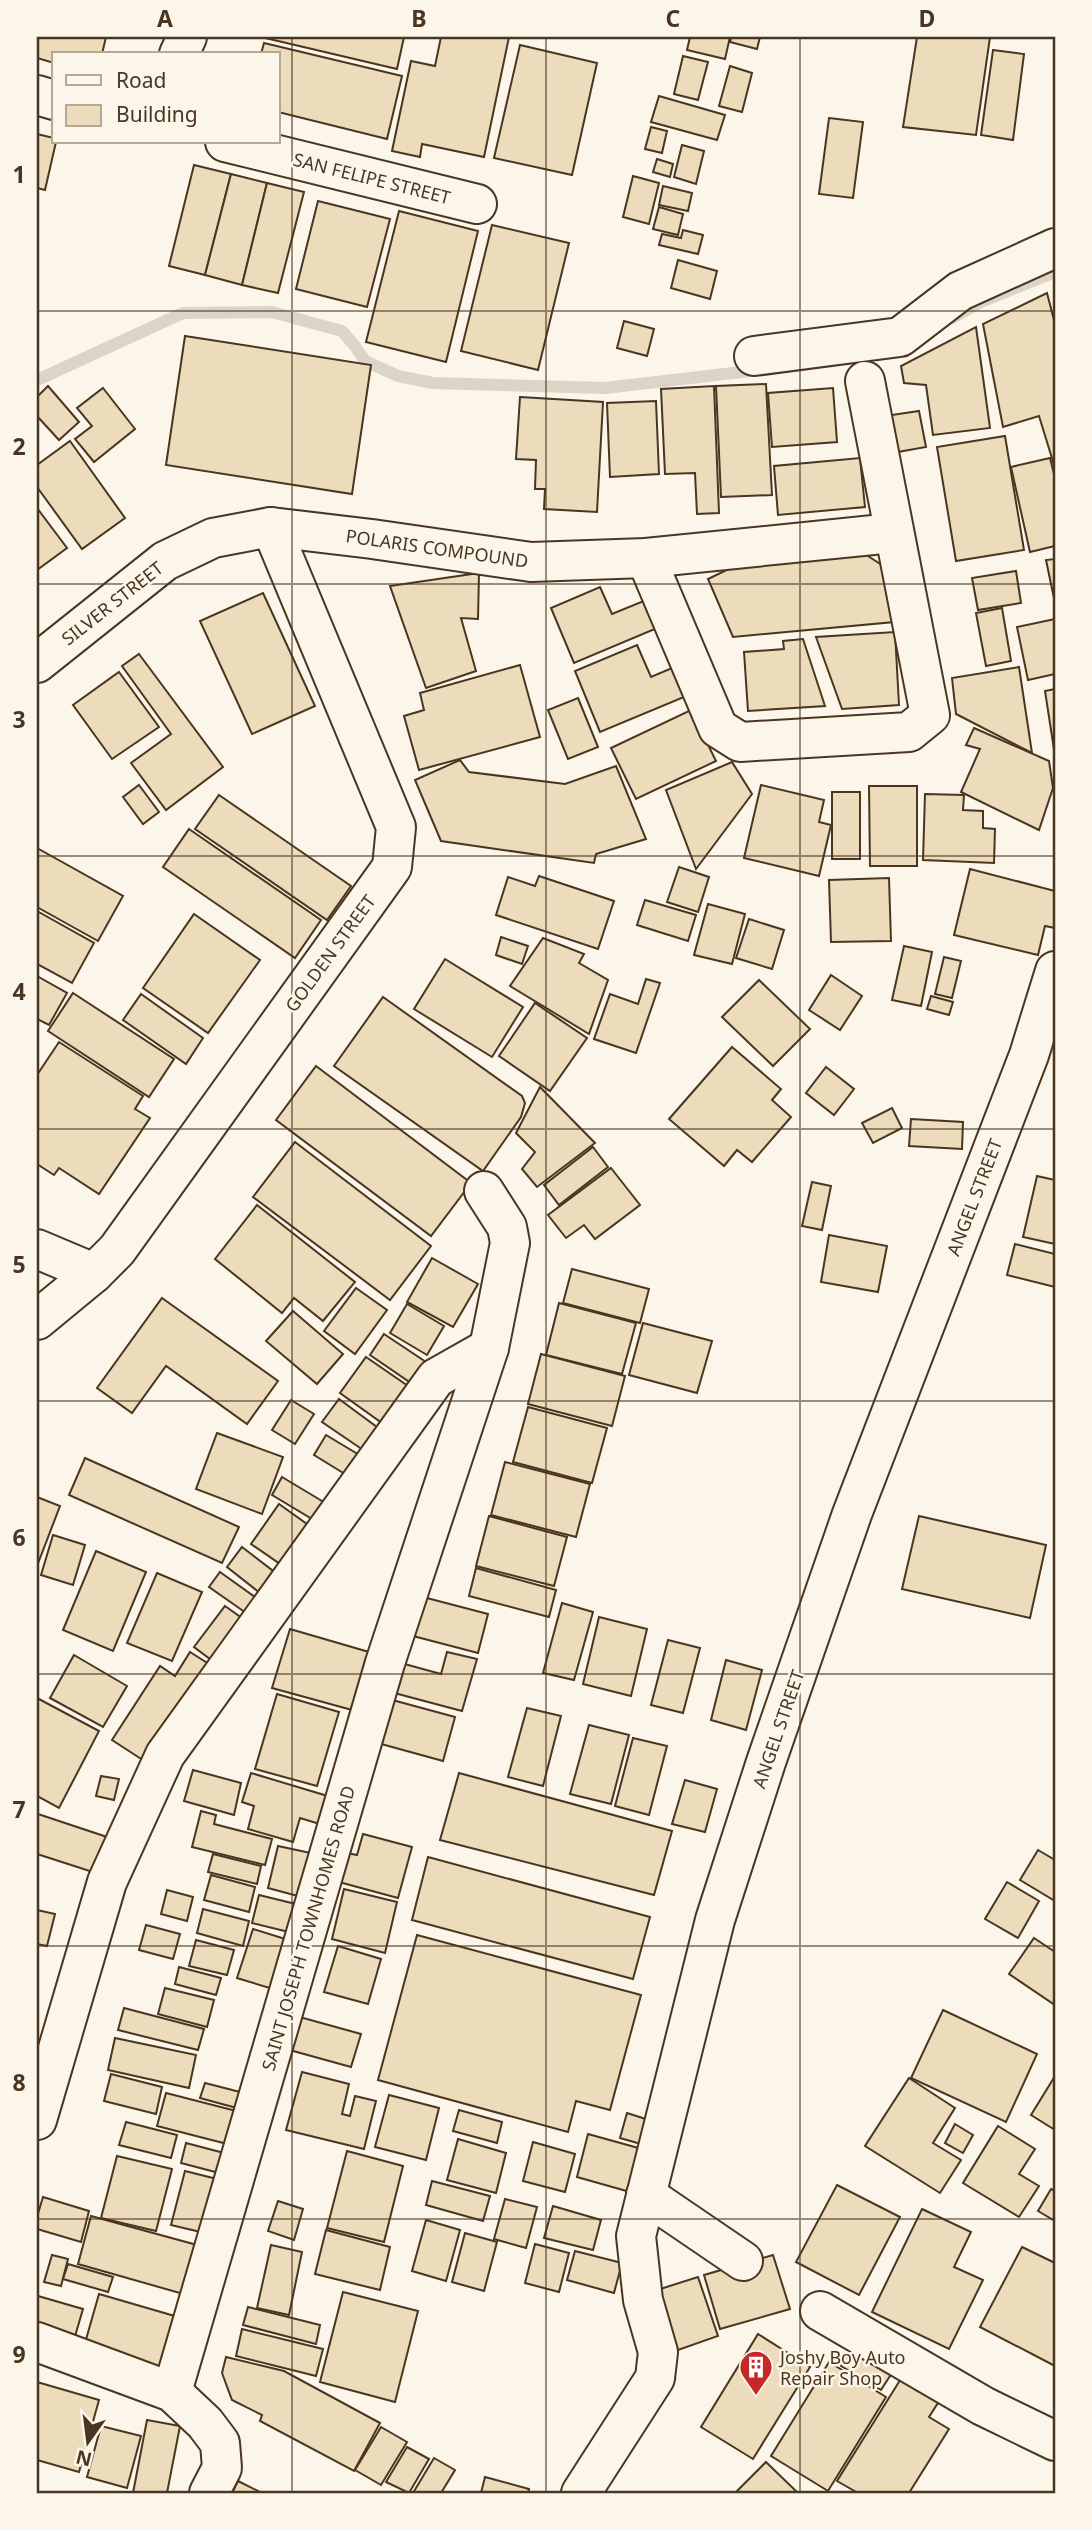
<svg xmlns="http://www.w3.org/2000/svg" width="1092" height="2530" font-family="'Noto Sans',sans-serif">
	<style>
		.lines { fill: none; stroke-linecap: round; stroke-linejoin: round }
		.stream { stroke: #dcd4c6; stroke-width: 12 }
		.building { fill: #ecdcbc; stroke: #4a3520; stroke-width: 2 }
		.minor-casing { stroke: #4a3520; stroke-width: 42 }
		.minor { stroke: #fbf6e9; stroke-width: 38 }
		.grid { fill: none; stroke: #4a3520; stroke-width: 2; stroke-opacity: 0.55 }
		.labels { text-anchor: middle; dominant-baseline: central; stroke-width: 5; stroke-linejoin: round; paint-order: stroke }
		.street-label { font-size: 18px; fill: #4a3520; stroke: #fbf6e9 }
		.poi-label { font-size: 18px; fill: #4a3520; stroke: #fbf6e9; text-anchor: start }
		.neatline { fill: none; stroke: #4a3520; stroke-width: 2.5 }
		.grid-label { font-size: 23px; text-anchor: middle; font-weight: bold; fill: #4a3520 }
	</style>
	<rect width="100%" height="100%" fill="#fbf6e9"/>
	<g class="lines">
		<g class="stream">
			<path d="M952 318 981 302 1055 272"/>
			<path d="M37 380 183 313 272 312 342 331 355 346 365 361 398 376 433 383 605 388 759 370"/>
		</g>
	</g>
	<g class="building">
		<path d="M37 37H106L102 54H54V63L37 58Z"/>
		<path d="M261 37H404L397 69Z"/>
		<path d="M441 37H509L484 157 422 144 420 157 392 151 411 61 435 66Z"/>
		<path d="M690 37H730L725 59 687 50Z"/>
		<path d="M731 37H760L757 49 730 42Z"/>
		<path d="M917 37H990L976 135 903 127Z"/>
		<path d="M264 43 402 76 387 139 278 112V54H261Z"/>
		<path d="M520 45 597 63 572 175 494 158Z"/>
		<path d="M993 50 1024 54 1013 140 981 135Z"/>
		<path d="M683 56 708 62 698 100 674 94Z"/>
		<path d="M730 66 752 73 742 112 719 106Z"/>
		<path d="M659 96 725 115 717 140 651 122Z"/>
		<path d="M829 118 863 122 853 198 819 194Z"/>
		<path d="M651 127 667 131 662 153 645 149Z"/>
		<path d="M37 134 54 138 56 142 45 190 37 188Z"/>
		<path d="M682 145 704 151 696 184 674 177Z"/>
		<path d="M657 159 673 164 670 177 653 172Z"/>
		<path d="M194 165 231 174 205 275 169 266Z"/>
		<path d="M231 174 267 183 242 285 205 275Z"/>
		<path d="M633 176 659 183 649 224 623 217Z"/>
		<path d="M267 183 304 192 278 293 242 285Z"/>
		<path d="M663 186 692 193 688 211 659 205Z"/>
		<path d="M318 201 390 219 367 307 296 289Z"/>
		<path d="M659 207 683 214 678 235 653 229Z"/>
		<path d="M399 211 478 231 446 362 366 342Z"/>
		<path d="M492 225 569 243 538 370 461 351Z"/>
		<path d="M683 230 703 235 698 254 659 245 662 234 681 238Z"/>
		<path d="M678 260 717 271 710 299 671 288Z"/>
		<path d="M1047 293 1055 324V468L1039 416 1003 427 983 324Z"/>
		<path d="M624 321 654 329 647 356 617 348Z"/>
		<path d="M976 327 990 428 933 435 926 385 904 383 901 366Z"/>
		<path d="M185 336 371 365 352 494 166 465Z"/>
		<path d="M766 384 772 495 721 497 716 386Z"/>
		<path d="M48 386 79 422 59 440 37 416V397Z"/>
		<path d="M714 386 719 513 697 514 695 473 665 474 661 389Z"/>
		<path d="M103 388 135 429 94 462 75 439 92 426 77 408Z"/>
		<path d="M833 388 837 442 772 447 768 393Z"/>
		<path d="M520 397 603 402 597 512 544 509 545 489H535L536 460 516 459Z"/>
		<path d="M656 401 659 474 610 477 607 403Z"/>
		<path d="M919 411 926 447 892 453 885 416Z"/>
		<path d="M1005 436 1024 550 956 561 937 447Z"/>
		<path d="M70 441 125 518 82 549 37 487V465Z"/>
		<path d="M860 458 865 507 778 515 774 466Z"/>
		<path d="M1050 458 1055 478V546L1030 552 1011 467Z"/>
		<path d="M37 508 67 548 37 570Z"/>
		<path d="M865 554 900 577 905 621 733 637 708 579 745 561Z"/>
		<path d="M1055 559V603L1046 560Z"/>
		<path d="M1016 571 1021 603 978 610 972 578Z"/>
		<path d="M479 573 478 619 461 618 476 671 426 688 390 586Z"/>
		<path d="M600 587 612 614 651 598 662 626 574 663 551 608Z"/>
		<path d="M263 593 315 706 252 734 200 621Z"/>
		<path d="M1002 608 1011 661 986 666 976 613Z"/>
		<path d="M1055 619V674L1028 680 1017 627Z"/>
		<path d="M895 632 899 705 842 709 816 637Z"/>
		<path d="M803 639 825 706 748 711 744 652 784 649 783 641Z"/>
		<path d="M637 645 651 677 672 668 684 697 600 732 575 671Z"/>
		<path d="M139 654 223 767 166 810 131 763 171 734 122 666Z"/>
		<path d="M520 665 540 737 419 770 404 716 424 710 420 693Z"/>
		<path d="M1019 667 1032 753 956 714 952 678Z"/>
		<path d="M119 672 159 727 112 759 73 705Z"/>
		<path d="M1055 689V756L1045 691Z"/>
		<path d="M578 698 598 747 568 759 548 710Z"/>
		<path d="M691 710 716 761 636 799 611 748Z"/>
		<path d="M974 728 1049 761 1053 788 1039 830 961 792 980 749 966 745Z"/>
		<path d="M460 760 469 772 565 784 616 766 646 839 596 854 594 863 441 841 415 780Z"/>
		<path d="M732 762 752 794 696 869 666 790Z"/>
		<path d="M139 785 159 812 143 824 123 797Z"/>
		<path d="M761 785 824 800 819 822 831 825 819 876 744 858Z"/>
		<path d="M869 786H917V866H870Z"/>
		<rect x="832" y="792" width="28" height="67"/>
		<path d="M925 794 964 795 963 810 983 811V828L995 829 994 863 923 860Z"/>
		<path d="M219 795 351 886 327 920 195 829Z"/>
		<path d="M189 829 321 920 295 958 163 867Z"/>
		<path d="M37 848 123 896 98 941 37 907Z"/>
		<path d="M679 867 709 877 698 912 667 902Z"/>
		<path d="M970 869 1055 891V928L1045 926 1038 955 954 935Z"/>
		<path d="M539 876 614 901 598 949 496 915 508 877 535 886Z"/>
		<path d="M889 878 891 941 831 942 829 880Z"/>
		<path d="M645 900 696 915 688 941 637 925Z"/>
		<path d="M708 904 745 914 732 964 694 955Z"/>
		<path d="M37 911 94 943 72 983 37 964Z"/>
		<path d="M194 914 260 960 208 1033 143 988Z"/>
		<path d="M749 919 784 930 772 969 736 958Z"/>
		<path d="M501 937 528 946 522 964 496 955Z"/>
		<path d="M543 938 584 954 579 963 608 980 589 1034 510 986Z"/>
		<path d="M904 946 932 952 921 1006 892 1000Z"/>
		<path d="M944 957 961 961 952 998 935 994Z"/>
		<path d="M445 959 523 1007 492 1057 414 1009Z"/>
		<path d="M831 975 862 996 840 1030 809 1010Z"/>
		<path d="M37 976 67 993 49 1025 37 1019Z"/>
		<path d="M646 979 660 983 636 1053 594 1039 610 994 638 1004Z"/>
		<path d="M759 980 810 1029 773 1066 722 1017Z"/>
		<path d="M73 993 174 1059 149 1097 48 1031Z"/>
		<path d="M141 994 203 1038 186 1064 123 1020Z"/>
		<path d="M931 996 953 1002 949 1015 927 1009Z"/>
		<path d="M383 997 522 1096 525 1103 521 1117 483 1171 334 1066Z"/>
		<path d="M535 1003 587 1038 550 1091 499 1056Z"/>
		<path d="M59 1042 143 1096 135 1109 150 1118 99 1194 59 1168 54 1175 37 1164V1075Z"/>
		<path d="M732 1047 781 1089 772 1100 791 1117 752 1162 737 1150 724 1166 669 1119Z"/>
		<path d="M316 1066 471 1183 431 1236 276 1120Z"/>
		<path d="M826 1067 854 1089 834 1115 806 1093Z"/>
		<path d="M540 1087 595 1143 537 1187 522 1169 535 1152 516 1133Z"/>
		<path d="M892 1108 902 1128 873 1143 862 1123Z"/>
		<path d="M911 1119 963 1122 962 1149 909 1146Z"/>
		<path d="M295 1142 431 1246 390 1300 253 1197Z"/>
		<path d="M593 1147 608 1167 559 1205 544 1185Z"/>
		<path d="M611 1168 640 1205 595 1239 584 1225 566 1238 548 1215Z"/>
		<path d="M1037 1176 1055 1180V1244L1023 1237Z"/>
		<path d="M812 1182 831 1186 822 1230 802 1226Z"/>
		<path d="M257 1205 355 1282 323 1321 294 1298 282 1313 215 1259Z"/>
		<path d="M829 1235 887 1246 878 1292 821 1282Z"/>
		<path d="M1015 1244 1055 1254V1287L1007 1275Z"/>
		<path d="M432 1258 478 1284 453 1327 407 1302Z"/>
		<path d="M572 1269 649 1289 640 1323 563 1303Z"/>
		<path d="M356 1288 387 1310 355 1354 324 1331Z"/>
		<path d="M162 1298 278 1381 247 1424 166 1366 132 1413 97 1388Z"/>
		<path d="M559 1303 636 1323 622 1374 546 1355Z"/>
		<path d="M407 1304 444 1326 427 1355 390 1333Z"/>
		<path d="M293 1311 343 1354 317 1384 266 1341Z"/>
		<path d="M643 1323 712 1341 697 1393 629 1375Z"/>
		<path d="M384 1334 426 1362 411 1383 370 1355Z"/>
		<path d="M541 1354 625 1376 612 1426 528 1404Z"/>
		<path d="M366 1357 408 1386 382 1423 340 1393Z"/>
		<path d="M339 1399 385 1433 369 1454 322 1422Z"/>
		<path d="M291 1400 314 1414 295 1444 272 1430Z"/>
		<path d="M528 1407 607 1428 592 1483 513 1462Z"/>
		<path d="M217 1433 283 1457 262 1514 196 1489Z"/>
		<path d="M326 1435 366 1459 353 1479 314 1455Z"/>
		<path d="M85 1458 239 1527 222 1563 69 1495Z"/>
		<path d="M505 1462 590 1484 576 1537 491 1515Z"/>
		<path d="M282 1477 337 1510 327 1528 272 1495Z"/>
		<path d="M37 1497 60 1506 37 1566Z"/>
		<path d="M279 1504 314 1529 286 1568 251 1544Z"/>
		<path d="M489 1516 567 1537 554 1586 476 1566Z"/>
		<path d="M919 1516 1046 1545 1030 1618 902 1589Z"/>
		<path d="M53 1535 85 1545 73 1585 41 1575Z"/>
		<path d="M242 1547 281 1577 265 1597 227 1567Z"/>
		<path d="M96 1551 146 1572 113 1651 63 1630Z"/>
		<path d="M476 1568 556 1590 549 1617 469 1596Z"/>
		<path d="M220 1572 269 1607 259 1622 209 1587Z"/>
		<path d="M157 1573 202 1592 172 1661 127 1643Z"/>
		<path d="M423 1597 488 1614 478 1653 413 1636Z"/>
		<path d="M562 1603 593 1612 574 1680 543 1673Z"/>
		<path d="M225 1606 249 1623 218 1665 194 1647Z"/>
		<path d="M599 1617 647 1629 631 1696 583 1684Z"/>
		<path d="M290 1629 369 1652 352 1710 272 1688Z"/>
		<path d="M668 1640 700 1648 683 1713 651 1705Z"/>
		<path d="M190 1652 220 1671 152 1766 112 1740 160 1666 175 1676Z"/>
		<path d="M447 1652 477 1659 462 1711 383 1690 390 1660 441 1674Z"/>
		<path d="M74 1655 127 1686 103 1727 50 1698Z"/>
		<path d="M726 1660 762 1670 746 1730 711 1720Z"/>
		<path d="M277 1694 339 1712 317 1786 255 1769Z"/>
		<path d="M37 1698 99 1731 59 1808 37 1796Z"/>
		<path d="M385 1698 455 1717 443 1761 374 1742Z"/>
		<path d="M527 1708 561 1716 543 1786 508 1777Z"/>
		<path d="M589 1725 629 1735 611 1804 570 1794Z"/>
		<path d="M633 1738 667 1746 649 1815 615 1806Z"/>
		<path d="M193 1770 241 1783 234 1815 184 1801Z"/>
		<path d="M251 1773 331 1797 323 1825 300 1818 293 1842 248 1829 254 1806 242 1802Z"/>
		<path d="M459 1773 672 1831 654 1895 440 1840Z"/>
		<path d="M101 1776 119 1779 114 1800 96 1796Z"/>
		<path d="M685 1780 717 1789 705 1832 672 1824Z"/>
		<path d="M201 1811 216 1815 214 1824 272 1839 265 1865 192 1847Z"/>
		<path d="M38 1814 113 1839 102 1875 37 1854Z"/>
		<path d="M363 1834 412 1847 398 1898 339 1882 347 1853 357 1855Z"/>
		<path d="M278 1846 320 1855 309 1899 268 1888Z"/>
		<path d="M1038 1850 1055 1860V1901L1020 1880Z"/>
		<path d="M213 1854 261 1866 257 1884 208 1872Z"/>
		<path d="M428 1857 650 1917 633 1979 412 1920Z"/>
		<path d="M211 1875 255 1887 249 1912 204 1900Z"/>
		<path d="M1007 1882 1039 1901 1018 1938 985 1919Z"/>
		<path d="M344 1889 397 1902 385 1953 332 1939Z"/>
		<path d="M167 1890 193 1897 187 1921 161 1914Z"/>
		<path d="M259 1895 304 1906 297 1934 252 1923Z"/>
		<path d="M203 1909 249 1921 243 1946 197 1933Z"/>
		<path d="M37 1910 55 1914 47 1946 37 1944Z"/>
		<path d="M146 1925 180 1934 173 1959 139 1950Z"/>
		<path d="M253 1929 298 1943 283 1992 237 1978Z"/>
		<path d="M417 1935 641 1995 610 2110 576 2101 568 2132 378 2080Z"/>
		<path d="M1034 1938 1055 1952V2005L1009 1974Z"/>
		<path d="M196 1940 234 1950 227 1975 189 1966Z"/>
		<path d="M338 1946 381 1959 368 2004 324 1992Z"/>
		<path d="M179 1967 221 1978 216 1995 175 1984Z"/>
		<path d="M165 1988 214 2000 207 2027 158 2014Z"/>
		<path d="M124 2008 204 2029 198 2050 118 2030Z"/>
		<path d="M943 2010 1037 2054 1006 2122 911 2078Z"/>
		<path d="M296 2016 361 2034 351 2067 286 2049Z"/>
		<path d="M115 2038 196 2055 189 2088 108 2070Z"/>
		<path d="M302 2072 349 2084 342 2114 350 2116 355 2096 376 2101 364 2149 286 2130Z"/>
		<path d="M111 2074 162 2087 156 2114 104 2101Z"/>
		<path d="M1055 2076V2130L1031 2115Z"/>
		<path d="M909 2078 955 2108 933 2143 961 2160 940 2193 865 2146Z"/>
		<path d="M205 2083 248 2094 244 2110 200 2098Z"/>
		<path d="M166 2093 248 2114 239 2147 157 2126Z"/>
		<path d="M389 2095 439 2108 426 2160 375 2147Z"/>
		<path d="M459 2110 502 2122 497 2143 453 2131Z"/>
		<path d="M627 2113 655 2122 648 2146 620 2138Z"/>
		<path d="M126 2122 177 2135 171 2158 119 2145Z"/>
		<path d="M955 2124 973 2135 963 2153 945 2143Z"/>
		<path d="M998 2126 1035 2149 1019 2174 1039 2186 1019 2217 963 2183Z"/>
		<path d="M588 2134 642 2149 630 2192 577 2177Z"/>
		<path d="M458 2139 506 2153 496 2193 447 2180Z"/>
		<path d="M533 2142 575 2154 565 2192 523 2181Z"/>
		<path d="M186 2143 228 2154 223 2174 181 2163Z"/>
		<path d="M347 2151 403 2166 384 2242 327 2228Z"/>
		<path d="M117 2156 172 2169 156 2231 101 2218Z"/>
		<path d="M185 2171 221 2180 209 2234 171 2225Z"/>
		<path d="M432 2181 490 2196 483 2221 426 2205Z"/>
		<path d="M837 2185 900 2217 859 2295 796 2262Z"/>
		<path d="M1051 2189 1055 2191V2221L1038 2211Z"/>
		<path d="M43 2197 89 2211 81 2242 37 2229V2217Z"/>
		<path d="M505 2199 537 2207 526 2248 494 2239Z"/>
		<path d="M278 2201 303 2209 294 2240 268 2231Z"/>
		<path d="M553 2206 601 2220 593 2250 544 2238Z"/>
		<path d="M922 2209 971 2232 954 2267 983 2280 949 2349 872 2312Z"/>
		<path d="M91 2216 208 2248 194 2297 78 2264Z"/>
		<path d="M426 2220 460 2230 446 2281 412 2271Z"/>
		<path d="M326 2230 390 2247 380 2290 315 2274Z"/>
		<path d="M465 2233 497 2242 484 2291 452 2282Z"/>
		<path d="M535 2244 569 2253 559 2292 525 2283Z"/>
		<path d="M271 2245 302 2252 289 2315 257 2308Z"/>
		<path d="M1022 2247 1055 2263V2366L980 2327Z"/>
		<path d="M575 2251 622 2263 614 2293 567 2280Z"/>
		<path d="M52 2255 68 2259 61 2286 44 2282Z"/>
		<path d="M773 2255 790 2309 720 2329 704 2275Z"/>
		<path d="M68 2264 113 2277 108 2292 63 2279Z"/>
		<path d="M698 2277 718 2336 678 2350 657 2290Z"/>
		<path d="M343 2292 418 2311 395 2402 320 2382Z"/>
		<path d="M99 2294 185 2319 169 2375 83 2350Z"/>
		<path d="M38 2296 83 2309 73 2343 37 2333Z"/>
		<path d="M248 2307 320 2325 316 2344 243 2325Z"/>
		<path d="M242 2329 323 2349 316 2376 236 2356Z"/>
		<path d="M758 2334 810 2367 753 2459 701 2427Z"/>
		<path d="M856 2341 897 2365 881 2390 841 2366Z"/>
		<path d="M226 2357 284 2371 380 2423 354 2471 260 2421 262 2415 232 2400 222 2373Z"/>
		<path d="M829 2362 886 2397 828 2491 771 2456Z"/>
		<path d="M907 2369 945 2392 929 2417 949 2429 909 2493H858L837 2481Z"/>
		<path d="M37 2382 99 2400 79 2472 37 2460Z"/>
		<path d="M147 2420 180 2426 167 2493H133Z"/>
		<path d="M101 2426 141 2436 127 2488 87 2477Z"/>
		<path d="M381 2427 407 2442 381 2485 355 2470Z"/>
		<path d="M407 2447 429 2459 409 2493 386 2482Z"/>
		<path d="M434 2458 455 2470 441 2493H413Z"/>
		<path d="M766 2462 798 2493H735Z"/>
		<path d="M485 2477 529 2489 528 2493H481Z"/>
		<path d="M238 2481 262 2493H232Z"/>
	</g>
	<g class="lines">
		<defs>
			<g id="minor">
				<path d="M179 54 187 37"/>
				<path d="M37 95 54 100"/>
				<path d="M225 142 477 204"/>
				<path d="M754 356 900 337 960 291 1055 248"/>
				<path d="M646 558 718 728 740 742 909 732 930 715 865 381"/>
				<path d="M37 663 165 561 213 538 271 527 372 539 531 562 646 558 893 533"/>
				<path d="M37 1249 94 1273"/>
				<path d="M37 1320 94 1273 117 1250 392 867 396 827 271 527"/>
				<path d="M37 2120 107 1882 165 1755 436 1378 489 1348"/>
				<path d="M646 2195 743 2261"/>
				<path d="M820 2311 983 2406 1055 2441"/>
				<path d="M37 2342 172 2392 205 2423 220 2443 222 2468 209 2493"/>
				<path d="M172 2392 385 1663 489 1348 510 1243 507 1227 484 1191"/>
				<path d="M581 2493 655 2378 658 2352 643 2300 636 2236 715 1920 766 1762 852 1514 1029 1055 1055 971"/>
			</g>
		</defs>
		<use href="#minor" class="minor-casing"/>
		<use href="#minor" class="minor"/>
	</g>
	<path class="grid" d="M292 37V2493M546 37V2493M800 37V2493M37 311H1055M37 584H1055M37 856H1055M37 1129H1055M37 1401H1055M37 1674H1055M37 1946H1055M37 2219H1055"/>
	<defs>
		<symbol id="building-pin" viewBox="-11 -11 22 30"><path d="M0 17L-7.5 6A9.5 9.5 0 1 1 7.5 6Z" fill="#c62828" stroke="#fbf6e9"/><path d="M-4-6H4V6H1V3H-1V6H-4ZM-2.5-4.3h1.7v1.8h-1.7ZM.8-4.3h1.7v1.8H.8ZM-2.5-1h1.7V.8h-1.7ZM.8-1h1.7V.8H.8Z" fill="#fff"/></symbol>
	</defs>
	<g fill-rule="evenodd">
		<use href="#building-pin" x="737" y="2348" width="38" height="52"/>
	</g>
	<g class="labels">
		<g class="street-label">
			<text transform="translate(372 178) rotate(14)">SAN FELIPE STREET</text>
			<text transform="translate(437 548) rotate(8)">POLARIS COMPOUND</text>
			<text transform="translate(112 603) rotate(-38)">SILVER STREET</text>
			<text transform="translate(330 953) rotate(-54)">GOLDEN STREET</text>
			<text transform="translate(974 1197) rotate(-69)">ANGEL STREET</text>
			<text transform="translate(778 1729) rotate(-71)">ANGEL STREET</text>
			<text transform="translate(308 1928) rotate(-74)">SAINT JOSEPH TOWNHOMES ROAD</text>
		</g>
		<g class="poi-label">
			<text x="780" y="2357">Joshy Boy Auto<tspan x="780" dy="21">Repair Shop</tspan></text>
		</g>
	</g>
	<rect width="1092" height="2530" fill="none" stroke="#fbf6e9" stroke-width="77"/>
	<rect x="52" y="52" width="228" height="91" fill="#fbf6e9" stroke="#b4a999" stroke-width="2"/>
	<rect x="66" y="75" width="35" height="10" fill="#fbf6e9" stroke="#b4a999" stroke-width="2"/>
	<text x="116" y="88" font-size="21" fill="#4a3520">Road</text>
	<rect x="66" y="105" width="35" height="21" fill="#ecdcbc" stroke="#b4a999" stroke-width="2"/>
	<text x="116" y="122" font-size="21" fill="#4a3520">Building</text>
	<g transform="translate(88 2442) rotate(194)" stroke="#fbf6e9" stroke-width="5" paint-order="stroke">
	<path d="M0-5L12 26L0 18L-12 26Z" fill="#4a3520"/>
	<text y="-10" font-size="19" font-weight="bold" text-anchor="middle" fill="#4a3520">N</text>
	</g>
	<rect x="38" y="38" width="1016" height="2454" class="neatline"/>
	<g class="grid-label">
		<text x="165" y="27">A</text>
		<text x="419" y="27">B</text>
		<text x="673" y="27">C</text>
		<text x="927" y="27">D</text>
		<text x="19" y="183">1</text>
		<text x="19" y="455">2</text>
		<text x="19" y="728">3</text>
		<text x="19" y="1000">4</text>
		<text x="19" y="1273">5</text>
		<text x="19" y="1546">6</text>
		<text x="19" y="1818">7</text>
		<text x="19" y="2091">8</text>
		<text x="19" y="2363">9</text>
	</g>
</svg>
